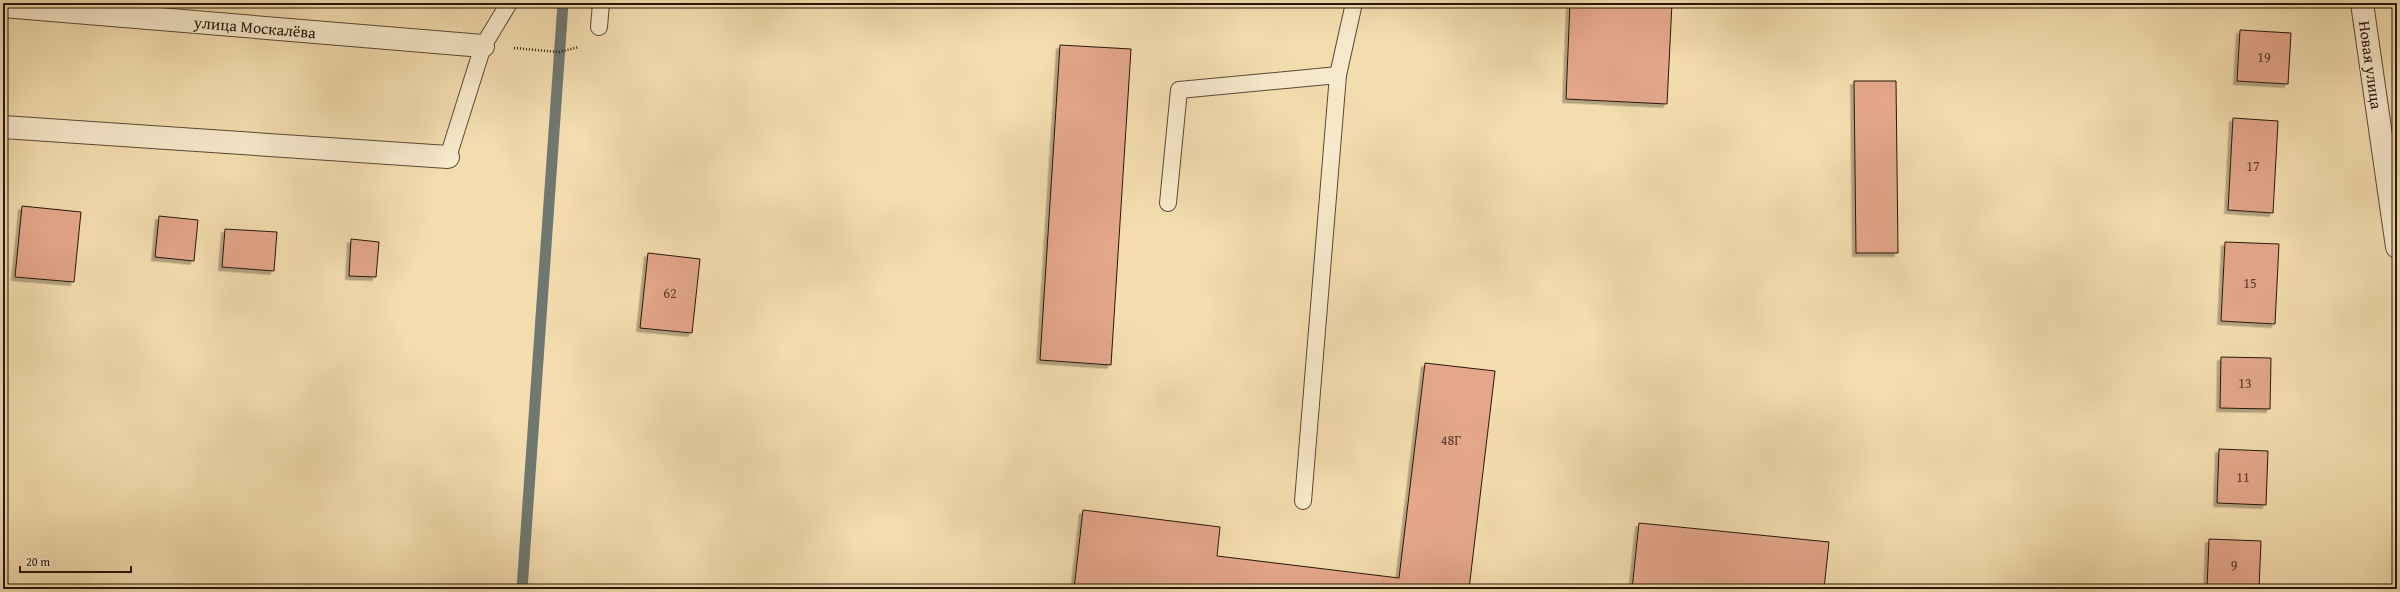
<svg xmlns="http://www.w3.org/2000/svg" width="2400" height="592" font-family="'Gentium Book Plus',serif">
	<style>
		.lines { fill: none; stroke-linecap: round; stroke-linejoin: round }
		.stream { stroke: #6f7871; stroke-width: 11 }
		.building { fill: #e4a78c; stroke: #26160b; filter: url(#shadow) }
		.service-casing { stroke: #594834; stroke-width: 18 }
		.minor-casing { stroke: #594834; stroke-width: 24 }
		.path { stroke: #26160b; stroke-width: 2.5; stroke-dasharray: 1 2; stroke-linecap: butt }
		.service { stroke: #f7e9cb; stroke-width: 16 }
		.minor { stroke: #f7e9cb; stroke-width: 22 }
		.labels { text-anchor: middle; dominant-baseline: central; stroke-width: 3; stroke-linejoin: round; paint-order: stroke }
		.number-label { font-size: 14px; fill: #563a2b }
		.street-label { font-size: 16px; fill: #26160b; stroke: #f7e9cb }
	</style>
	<defs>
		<filter id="shadow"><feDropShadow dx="-3.5" dy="3.5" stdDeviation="0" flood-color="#0004"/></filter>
	</defs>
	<rect width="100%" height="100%" fill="#f3ddaf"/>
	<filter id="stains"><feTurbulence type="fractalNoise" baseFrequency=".005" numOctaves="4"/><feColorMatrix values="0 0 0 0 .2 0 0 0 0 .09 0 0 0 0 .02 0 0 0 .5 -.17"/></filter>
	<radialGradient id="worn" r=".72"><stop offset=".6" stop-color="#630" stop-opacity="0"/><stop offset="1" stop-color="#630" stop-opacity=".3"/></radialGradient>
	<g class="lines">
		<path class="stream" d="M522 589 563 3"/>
	</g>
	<g class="building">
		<path d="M1570 3H1672L1667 104 1566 99Z"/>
		<path d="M2240 30 2291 33 2288 84 2237 81Z"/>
		<path d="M1060 45 1131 49 1111 365 1040 360Z"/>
		<path d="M1854 81H1896L1898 253H1856Z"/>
		<path d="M2233 118 2278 121 2273 213 2228 210Z"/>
		<path d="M22 206 81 212 74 282 15 277Z"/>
		<path d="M159 216 198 220 194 261 155 257Z"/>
		<path d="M225 229 277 232 274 271 222 267Z"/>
		<path d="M351 239 379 242 376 277 349 276Z"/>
		<path d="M2225 242 2279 244 2275 324 2221 321Z"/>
		<path d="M648 253 700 259 692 333 640 328Z"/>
		<path d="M2221 357 2271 358 2270 409 2220 408Z"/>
		<path d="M1425 363 1495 371 1469 589H1074L1083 510 1220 527 1217 556 1399 578Z"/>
		<path d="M2219 449 2268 451 2266 505 2217 503Z"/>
		<path d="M1639 523 1829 542 1824 589H1632Z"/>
		<path d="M2209 539 2261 541 2259 589H2207Z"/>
	</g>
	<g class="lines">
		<defs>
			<g id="service">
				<path d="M599 27 601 3"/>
				<path d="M448 157 483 46 509 3"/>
				<path d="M1168 203 1179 90 1338 75"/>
				<path d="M1303 501 1338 75 1354 3"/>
			</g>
			<g id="minor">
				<path d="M2362 3 2397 247"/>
				<path d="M3 6 483 46"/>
				<path d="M3 127 448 157"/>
			</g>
		</defs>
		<use href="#service" class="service-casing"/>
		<use href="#minor" class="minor-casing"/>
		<path class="path" d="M514 48 559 52 579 47"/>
		<use href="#service" class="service"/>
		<use href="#minor" class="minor"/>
	</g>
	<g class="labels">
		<g class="number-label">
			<text x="2264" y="57">19</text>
			<text x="2253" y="166">17</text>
			<text x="2250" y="283">15</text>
			<text x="670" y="293">62</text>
			<text x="2245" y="383">13</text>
			<text x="1451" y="440">48Г</text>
			<text x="2243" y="477">11</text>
			<text x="2234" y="565">9</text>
		</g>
		<g class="street-label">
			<text transform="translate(255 27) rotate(5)">улица Москалёва</text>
			<text transform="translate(2371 65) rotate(82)">Новая улица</text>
		</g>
	</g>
	<rect width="2400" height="592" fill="none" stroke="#f3ddaf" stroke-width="16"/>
	<rect x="4" y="4" width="2392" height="584" fill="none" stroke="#26160b" stroke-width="2"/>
	<rect x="8" y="8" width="2384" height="576" fill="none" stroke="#26160b"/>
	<path d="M20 566v6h111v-6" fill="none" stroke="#26160b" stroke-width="2"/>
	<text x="26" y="566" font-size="12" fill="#26160b" stroke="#f7e9cb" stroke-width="3" paint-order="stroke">20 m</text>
	<rect width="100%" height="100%" filter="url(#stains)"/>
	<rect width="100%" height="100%" fill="url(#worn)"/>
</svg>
